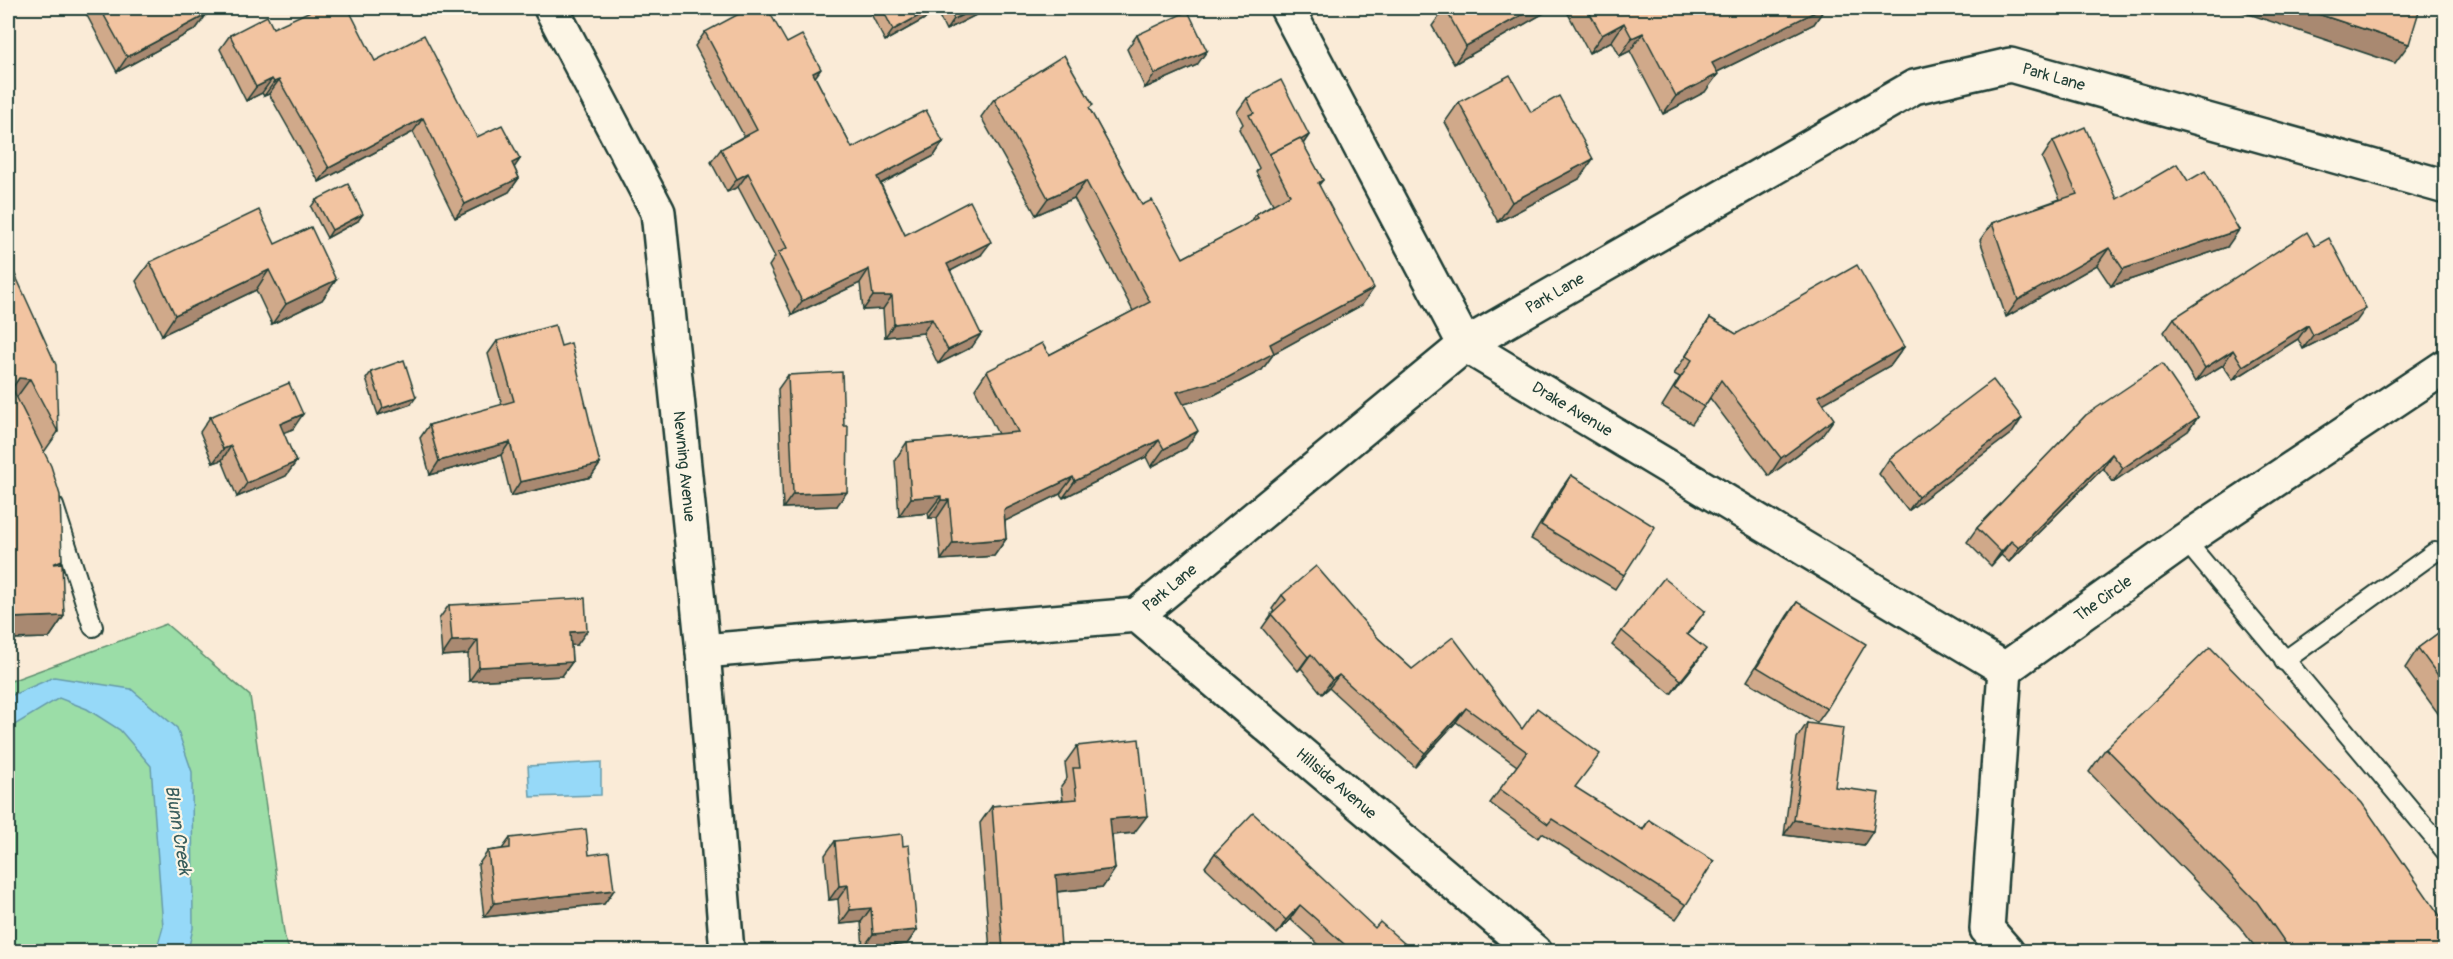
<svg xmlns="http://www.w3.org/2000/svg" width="2453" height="959" font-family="Pangolin,sans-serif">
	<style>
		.green { fill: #9bdda7; stroke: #5d8d6e; stroke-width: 1.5 }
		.water { fill: #96d9f8; stroke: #669baa; stroke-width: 1.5 }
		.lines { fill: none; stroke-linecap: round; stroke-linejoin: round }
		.lane-casing { stroke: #1f3d34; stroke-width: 22 }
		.street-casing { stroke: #1f3d34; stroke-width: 38 }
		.lane { stroke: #fcf5e5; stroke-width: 18 }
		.street { stroke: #fcf5e5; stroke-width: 33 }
		.wall { fill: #d0a98a; stroke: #1f3d34; stroke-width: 1.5 }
		.shaded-wall { fill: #a98971; stroke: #1f3d34; stroke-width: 1.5 }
		.building { fill: #f2c4a1; stroke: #1f3d34; stroke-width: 1.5 }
		.labels { text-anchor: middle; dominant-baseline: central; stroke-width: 4.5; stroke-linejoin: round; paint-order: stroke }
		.street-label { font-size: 16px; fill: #1f3d34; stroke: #fcf5e5 }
		.water-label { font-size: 18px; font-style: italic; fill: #375c5b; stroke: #fcf5e5 }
	</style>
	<rect width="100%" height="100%" fill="#faebd7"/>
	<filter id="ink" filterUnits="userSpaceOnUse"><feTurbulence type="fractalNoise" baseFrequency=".0167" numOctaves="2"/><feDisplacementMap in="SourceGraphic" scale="12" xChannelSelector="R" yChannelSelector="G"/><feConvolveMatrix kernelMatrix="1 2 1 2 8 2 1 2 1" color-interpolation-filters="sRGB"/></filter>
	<g filter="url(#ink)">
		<path class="green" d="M166 624 250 696 285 939 290 951 8 952V682Z"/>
		<g class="water">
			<path d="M54 677 131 689 177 728 192 772 193 928 188 951H156L163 927 151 766 120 730 87 709 59 698 8 729V697Z"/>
			<path d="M601 762V795L530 797 528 766Z"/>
		</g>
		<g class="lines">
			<defs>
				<g id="lane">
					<path d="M54 506 93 627"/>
					<path d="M2185 540 2446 852"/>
					<path d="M2284 661 2435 552"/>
				</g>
				<g id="street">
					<path id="s1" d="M551 8 658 212 703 651 727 952"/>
					<path id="s2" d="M1287 8 1465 345 2005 669"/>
					<path id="s3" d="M1137 615 1535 952"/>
					<path id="s4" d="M703 651 1137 615 1465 345 1914 87 2010 65 2446 187"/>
					<path id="s5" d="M2007 952 1987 929 2005 669 2185 540 2446 366"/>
				</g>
			</defs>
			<use href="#lane" class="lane-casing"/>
			<use href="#street" class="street-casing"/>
			<use href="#lane" class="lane"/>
			<use href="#street" class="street"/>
		</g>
		<g class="wall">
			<path d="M83 8H202L206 15 196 29 117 72Z"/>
			<path d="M868 8H985L982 12 946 30 937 12 885 41Z"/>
			<path d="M1445 8H1553L1454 64 1432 26Z"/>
			<path d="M1565 8H1825L1814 24 1717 72 1705 92 1663 114 1630 51 1620 56 1612 41 1589 53Z"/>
			<path d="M273 28 375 61 477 137 520 159 514 167 519 178 509 192 455 218 413 132 319 182 269 94 264 96 262 93 246 101 220 49 230 35Z"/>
			<path d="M705 32 787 43 815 77 852 148 943 142 934 156 881 184 905 235 981 255 950 271 972 347 938 364 923 333 885 337 883 309 863 310 860 283 792 315 769 266 775 257 738 187 727 192 711 162 721 149 744 136 695 46Z"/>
			<path d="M1137 35 1197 65 1145 88 1127 49Z"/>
			<path d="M1247 98 1309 135 1303 144 1323 180 1319 185 1362 305 1274 353 1262 370 1214 395 1184 404 1186 448 1151 467 1146 457 1063 498 1060 494 1005 521 1006 539 994 556 941 560 937 518H929L928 513 899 516 895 460 907 442 998 434 975 389 987 371 1049 355 1133 311 1074 198 1036 215 981 117 994 99 1090 110 1142 205 1183 258 1251 222 1256 214 1273 204 1256 172 1259 168 1239 129 1243 124 1237 112Z"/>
			<path d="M1459 102 1531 112 1579 179 1498 222 1445 122Z"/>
			<path d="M2053 141 2117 199 2227 247 2111 286 2097 265 2006 317 1980 240 1992 223 2060 199 2042 158Z"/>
			<path d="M316 200 358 221 327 238 311 207Z"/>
			<path d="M275 244 336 280 322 300 272 324 256 290 162 335 136 281 150 262Z"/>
			<path d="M8 259 58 432 44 452 62 560 60 563 64 616 49 638 10 639 11 641 8 645Z"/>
			<path d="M1710 318 1736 334 1904 347 1891 365 1823 403 1822 436 1769 476 1710 398 1692 424 1662 406 1680 377 1674 374Z"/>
			<path d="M2174 318 2356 322 2303 349 2298 339 2233 380 2223 365 2195 382 2164 332Z"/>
			<path d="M497 341 561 346 600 464 591 477 511 496 501 455 430 475 420 438 429 425 502 405 488 354Z"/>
			<path d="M371 372 411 404 378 415 366 379Z"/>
			<path d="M788 375 837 506 783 508 778 389Z"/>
			<path d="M2086 415 2198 417 2188 431 2113 482 2103 468 2009 562 2001 555 1991 566 1967 542 1977 528Z"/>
			<path d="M210 417 293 429 283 432 296 462 286 476 237 497 222 460 213 463 200 432Z"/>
			<path d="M2013 432 1908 511 1879 474 1889 459Z"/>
			<path d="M1571 475 1624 575 1615 589 1531 539 1561 489Z"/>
			<path d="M1282 595 1379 639 1412 669 1522 729 1575 788 1642 830 1649 820 1686 905 1676 919 1542 833 1538 838 1490 803 1517 766 1456 722 1415 767 1329 688 1322 694 1301 668 1298 671 1262 628 1274 611 1272 609Z"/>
			<path d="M1797 602 1827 709 1817 723 1747 681 1787 616Z"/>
			<path d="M449 605 577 645H571L572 662 562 676 469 681 468 654 442 656 439 619Z"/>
			<path d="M1705 611 1688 634 1696 663 1671 694 1612 645 1622 631Z"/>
			<path d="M2445 628V723L2405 668 2418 648Z"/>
			<path d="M1807 723 1835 787 1864 845 1784 835 1797 738Z"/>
			<path d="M1077 746 1134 833 1112 835 1115 869 1103 887 1057 892 1058 951H990L980 823 992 806 1063 800 1061 786 1067 778 1065 763Z"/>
			<path d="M2106 748 2445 951H2258L2240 927 2089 772Z"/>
			<path d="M510 838 589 855 614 890 604 904 484 917 478 865 488 851 502 849Z"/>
			<path d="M835 841 903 846 917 930 907 944 863 948 861 922 840 924 838 899 829 900 825 855Z"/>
			<path d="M1215 853 1375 928 1413 951H1326L1290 919 1277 934 1205 867Z"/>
		</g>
		<g class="shaded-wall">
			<path d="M933 8H941L937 12 885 41 893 30Z"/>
			<path d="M977 8H985L982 12 946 30 954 19Z"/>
			<path d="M1534 8H1553L1454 64 1466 46Z"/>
			<path d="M1823 8H1825L1814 24 1699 81 1712 63Z"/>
			<path d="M2231 8H2300L2409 44 2395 63Z"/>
			<path d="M206 15 196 29 117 72 127 57Z"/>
			<path d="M1624 23 1612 41 1589 53 1602 35Z"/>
			<path d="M1643 33 1630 51 1620 56 1632 38Z"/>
			<path d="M1207 51 1197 65 1145 88 1155 74Z"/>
			<path d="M821 69 811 83 813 73Z"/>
			<path d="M1718 74 1705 92 1663 114 1676 96Z"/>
			<path d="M272 79 262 93 246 101 256 87Z"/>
			<path d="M279 80 269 94 264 96 274 82Z"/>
			<path d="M423 118 413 132 319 182 329 168Z"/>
			<path d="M1309 135 1299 150 1270 156Z"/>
			<path d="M943 142 934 156 868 190 877 177Z"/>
			<path d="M520 159 510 174 512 163Z"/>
			<path d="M1593 159 1579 179 1498 222 1512 202Z"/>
			<path d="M748 173 738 187 727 192 737 179Z"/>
			<path d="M519 178 509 192 455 218 465 204Z"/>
			<path d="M1086 181 1074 198 1036 215 1048 198Z"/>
			<path d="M363 214 358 221 327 238 332 230Z"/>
			<path d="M2239 230 2227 247 2111 286 2123 269Z"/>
			<path d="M991 242 981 255 937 278 947 264Z"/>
			<path d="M2109 248 2097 265 2006 317 2018 300Z"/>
			<path d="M869 269 860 283 792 315 802 301Z"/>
			<path d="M269 270 256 290 162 335 175 315Z"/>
			<path d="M336 280 322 300 272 324 286 304Z"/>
			<path d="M1374 288 1362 305 1274 353 1262 370 1214 395 1165 410 1177 392 1270 344Z"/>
			<path d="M873 296H892L883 309 863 310Z"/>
			<path d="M2366 308 2356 322 2303 349 2313 335Z"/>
			<path d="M932 319 923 333 885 337 894 324Z"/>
			<path d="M2308 325 2298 339 2233 380 2243 366Z"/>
			<path d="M981 334 972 347 938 364 948 350Z"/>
			<path d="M1904 347 1891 365 1805 414 1818 396Z"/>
			<path d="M2233 350 2223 365 2195 382 2205 368Z"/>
			<path d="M19 378 30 379 14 401 8 394Z"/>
			<path d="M416 397 411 404 378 415 383 408Z"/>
			<path d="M303 414 293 429 270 438 280 424Z"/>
			<path d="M2198 417 2188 431 2113 482 2123 468Z"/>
			<path d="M2022 418 2013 432 1908 511 1918 497Z"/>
			<path d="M1834 419 1822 436 1769 476 1781 458Z"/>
			<path d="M1198 431 1186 448 1151 467 1164 449Z"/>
			<path d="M1159 440 1146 457 1063 498 1075 481Z"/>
			<path d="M510 442 501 455 430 475 439 461Z"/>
			<path d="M231 446 222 460 213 463 223 449Z"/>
			<path d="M2112 454 2103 468 2009 562 2019 548Z"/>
			<path d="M296 462 286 476 237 497 247 483Z"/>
			<path d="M600 464 591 477 511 496 520 482Z"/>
			<path d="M1073 477 1060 494 991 528 1004 510Z"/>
			<path d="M847 492 837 506 783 508 793 494Z"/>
			<path d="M941 496 928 513 899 516 911 498Z"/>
			<path d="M941 500H949L937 518H929Z"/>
			<path d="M1006 539 994 556 941 560 953 543Z"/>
			<path d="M2011 541 2001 555 1991 566 2001 552Z"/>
			<path d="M64 616 49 638 8 639 10 618Z"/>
			<path d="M587 631 577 645 561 646 570 632Z"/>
			<path d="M478 640 468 654 442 656 452 641Z"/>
			<path d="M1706 649 1696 663 1671 694 1681 680Z"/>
			<path d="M1311 654 1301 668 1298 671 1308 657Z"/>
			<path d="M572 662 562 676 469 681 479 667Z"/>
			<path d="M1339 675 1329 688 1322 694 1332 680Z"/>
			<path d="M1466 708 1456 722 1415 767 1425 753Z"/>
			<path d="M1147 816 1134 833 1098 836 1110 819Z"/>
			<path d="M1794 820 1873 831 1864 845 1784 835Z"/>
			<path d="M1115 869 1103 887 1044 893 1056 876Z"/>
			<path d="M848 885 838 899 829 900 839 886Z"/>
			<path d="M614 890 604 904 484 917 494 903Z"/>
			<path d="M1300 905 1290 919 1277 934 1286 920Z"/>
			<path d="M871 908 861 922 840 924 850 910Z"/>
			<path d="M917 930 907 944 863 948 873 934Z"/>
			<path d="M1061 947 1058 951H1003Z"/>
		</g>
		<g class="building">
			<path d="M100 8H202L206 15 127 57Z"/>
			<path d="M317 8H348L375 61 424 35 477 137 502 125 520 159 512 163 519 178 465 204 423 118 329 168 279 80 274 82 272 79 256 87 230 35 267 16 273 28Z"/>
			<path d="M750 8H767L787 43 802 35 821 69 813 73 852 148 926 110 943 142 877 177 905 235 970 201 991 242 947 264 981 334 948 350 932 319 894 324 892 296H873L869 269 802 301 778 253 787 248 748 173 737 179 721 149 757 130 705 32Z"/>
			<path d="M882 8H933L893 30Z"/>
			<path d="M948 8H977L954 19Z"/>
			<path d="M1445 8H1534L1466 46Z"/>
			<path d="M1587 8H1823L1712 63 1718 74 1676 96 1643 33 1632 38 1624 23 1602 35Z"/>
			<path d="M2300 8H2420L2409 44Z"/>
			<path d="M1188 11 1207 51 1155 74 1137 35Z"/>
			<path d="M1064 55 1093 105 1089 108 1142 205 1152 200 1183 258 1258 218 1256 214 1290 195 1269 154 1300 138 1323 180 1318 183 1374 288 1270 344 1274 353 1227 378 1177 392 1198 431 1164 449 1159 440 1075 481 1073 477 1004 510 1006 539 953 543 949 500H941V496L911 498 907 442 1018 432 987 371 1042 343 1049 355 1150 302 1086 181 1048 198 994 99Z"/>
			<path d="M1510 75 1531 112 1559 96 1593 159 1512 202 1459 102Z"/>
			<path d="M1281 80 1309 135 1301 140 1300 138 1269 154 1249 115 1254 113 1247 98Z"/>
			<path d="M2085 127 2117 199 2177 164 2188 181 2205 171 2239 230 2123 269 2109 248 2018 300 1992 223 2077 194 2053 141Z"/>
			<path d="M348 184 363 214 332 230 316 200Z"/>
			<path d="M259 210 275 244 311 227 336 280 286 304 269 270 175 315 150 262Z"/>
			<path d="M2307 232 2315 246 2329 238 2366 308 2313 335 2308 325 2243 366 2233 350 2205 368 2174 318Z"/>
			<path d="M8 259 56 365 58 432 30 379 19 378 12 388 51 466 60 495 62 560 53 564 62 563 64 616 10 618 11 641H8Z"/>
			<path d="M1857 265 1904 347 1818 396 1834 419 1781 458 1721 380 1704 407 1674 388 1692 360 1686 356 1710 318 1736 334Z"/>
			<path d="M555 325 561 346 571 343 600 464 520 482 510 442 439 461 429 425 514 401 497 341Z"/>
			<path d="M404 360 416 397 383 408 371 372Z"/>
			<path d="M2162 364 2198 417 2123 468 2112 454 2019 548 2011 541 2001 552 1977 528 2086 415Z"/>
			<path d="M842 372 844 426H848L847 492 793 494 788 375Z"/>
			<path d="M1993 380 2022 418 1918 497 1889 459Z"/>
			<path d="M289 383 303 414 280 424 296 462 247 483 231 446 223 449 210 417Z"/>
			<path d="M1571 475 1655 527 1624 575 1541 525Z"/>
			<path d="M1316 566 1379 639 1412 669 1453 637 1522 729 1537 708 1600 754 1575 787 1643 830 1649 820 1714 861 1686 905 1552 819 1548 824 1500 789 1527 752 1466 708 1425 753 1339 675 1332 680 1311 654 1308 657 1271 614 1286 600 1282 595Z"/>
			<path d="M1664 578 1705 611 1687 634 1706 649 1681 680 1622 631Z"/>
			<path d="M585 598 587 631 570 632 572 662 479 667 478 640 452 641 449 605Z"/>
			<path d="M1797 602 1866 644 1827 709 1757 667Z"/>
			<path d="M2445 628V685L2418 648Z"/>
			<path d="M2210 647 2362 803 2445 923V951H2291L2257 902 2106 748Z"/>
			<path d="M1807 723 1843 728 1835 787 1879 793 1873 831 1794 820Z"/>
			<path d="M1139 739 1147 816 1110 819 1115 869 1056 876 1061 947 1003 951 992 806 1077 799 1073 768H1080L1077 746Z"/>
			<path d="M1253 813 1375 928 1380 922 1413 951H1352L1300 905 1286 920 1215 853Z"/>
			<path d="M586 829 589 855 609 852 614 890 494 903 488 851 510 848V838Z"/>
			<path d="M902 834 903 846 909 845 917 930 873 934 871 908 850 910 848 885 839 886 835 841Z"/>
			<path d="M1148 946 1149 951H1097Z"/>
		</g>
	</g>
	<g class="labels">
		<g class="street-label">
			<text stroke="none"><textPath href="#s4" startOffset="1522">Park Lane</textPath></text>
			<text stroke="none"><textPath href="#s4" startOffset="964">Park Lane</textPath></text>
			<text stroke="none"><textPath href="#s2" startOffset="506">Drake Avenue</textPath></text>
			<text stroke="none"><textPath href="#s1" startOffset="486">Newning Avenue</textPath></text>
			<text stroke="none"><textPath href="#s4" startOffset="478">Park Lane</textPath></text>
			<text stroke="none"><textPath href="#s5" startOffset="412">The Circle</textPath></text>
			<text stroke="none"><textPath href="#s3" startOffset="261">Hillside Avenue</textPath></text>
		</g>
		<g class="water-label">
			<text transform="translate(178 830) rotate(81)">Blunn Creek</text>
		</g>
	</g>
	<rect width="2453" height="959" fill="none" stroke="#fcf5e5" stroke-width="30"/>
	<rect x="15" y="15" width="2423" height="929" fill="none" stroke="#1f3d34" stroke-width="2" filter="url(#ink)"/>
</svg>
